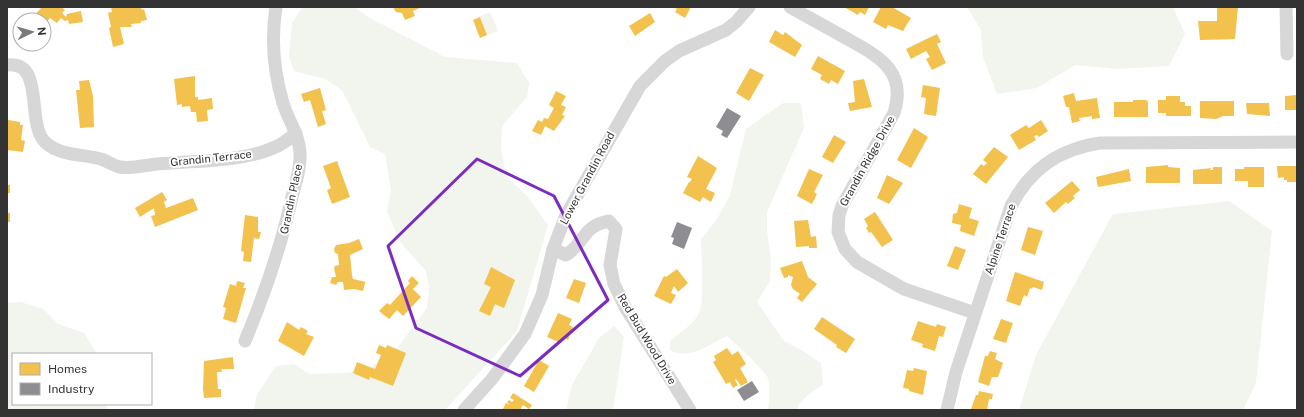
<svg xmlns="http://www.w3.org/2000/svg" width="1304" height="417" font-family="'Public Sans',sans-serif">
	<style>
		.green { fill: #f1f5ed }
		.homes { fill: #f2c14e }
		.industry { fill: #8d8d92 }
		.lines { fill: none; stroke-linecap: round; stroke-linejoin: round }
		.minor { stroke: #d7d7d7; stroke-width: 13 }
		.marked { fill: none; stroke: #7b2cbf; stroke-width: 3; stroke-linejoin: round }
		.labels { text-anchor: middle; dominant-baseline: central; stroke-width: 4; stroke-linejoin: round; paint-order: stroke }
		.street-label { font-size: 11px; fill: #333; stroke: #fff }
	</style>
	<rect width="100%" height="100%" fill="#fff"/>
	<g class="green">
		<path d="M302 7H355L368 17 445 57 517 63 529 83 527 97 502 126 501 148 506 176 527 196 548 225 517 331 445 410H254L257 394 276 366 294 364 310 374 345 373 368 369 395 351 427 308 429 287 426 271 401 243 387 212 391 190 385 154 370 147 342 90 325 79 294 71 289 56 292 24Z"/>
		<path d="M967 7H1173L1185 34 1169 66 1117 69 1075 65 1037 88 997 94 983 57 981 30Z"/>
		<path d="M490 12 498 31 487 35 480 16Z"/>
		<path d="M783 103H801L804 128 767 212V231L771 260 770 281 757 302 784 341 803 351 821 363 823 385 809 394 798 405V410H768C769 400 771 389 768 379 764 369 736 344 727 336 710 344 689 361 670 350V341C679 333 694 324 699 313 705 301 701 254 701 239L717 219 730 195 746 129Z"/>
		<path d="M1229 201 1272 231 1256 383 1243 410H1019L1036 355 1113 214Z"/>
		<path d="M21 302 43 309 58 324 84 333 97 354H13V404H106L107 410H7V303Z"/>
		<path d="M614 326 624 337 613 410H566L572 385 599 338Z"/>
	</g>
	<g class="homes">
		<path d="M42 7H61L65 10 62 13 66 17 67 14 81 11 83 22 69 24 68 20 65 21 61 18 57 23 50 18 44 25V20H30Z"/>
		<path d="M111 7H141L142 10 144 9 147 20 141 21V23L131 24 132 27H120L124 44 113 47 109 28 111 27 108 13 112 12Z"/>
		<path d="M393 7H422L413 11 415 16 405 20 402 13 396 12Z"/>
		<path d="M673 7H691L685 18 675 12 677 9Z"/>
		<path d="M844 7H869L865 15 860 12 858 15Z"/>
		<path d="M881 7H892L911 18 903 31 888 25 886 29 873 22Z"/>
		<path d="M1217 7H1238L1235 39 1200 40 1198 21H1217Z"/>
		<path d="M650 13 655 22 635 36 629 26Z"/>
		<path d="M480 17 487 35 480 38 473 20Z"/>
		<path d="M775 30 783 35 785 32 802 45 795 57 769 42Z"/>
		<path d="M937 34 941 42 937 44 946 63 932 70 926 59 930 57 926 51 911 59 906 49Z"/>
		<path d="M818 56 845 71 838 84 831 80 829 84 820 79 822 75 811 69Z"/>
		<path d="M750 68 764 75 749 101 736 93Z"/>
		<path d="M195 76V97H198V100L212 98 213 109 207 110 208 121 197 122 196 112H191L190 106 182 107V104L177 105 174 79Z"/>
		<path d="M864 79 872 107 850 111 848 103 855 102 853 81Z"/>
		<path d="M89 80 93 96 94 127 80 128 76 90H80L79 81Z"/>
		<path d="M923 85 940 88 936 116 924 114 926 98 921 97Z"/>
		<path d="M320 88 326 110 322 111 326 124 318 127 310 100 304 102 301 94Z"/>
		<path d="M556 91 566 96 561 105 566 107 562 115 565 116 554 131 545 126 541 135 532 131 538 120 542 122 544 118 548 119 554 108 549 105Z"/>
		<path d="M1074 93 1076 101 1097 98 1100 118 1092 119V116L1079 118 1080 121 1072 123 1069 107H1066L1063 96Z"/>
		<path d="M1297 95V110H1285V96Z"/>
		<path d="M1166 96H1180V102H1185V106H1191V116H1166V113H1158V100H1166Z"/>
		<path d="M1133 100H1146L1148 102V117H1114V102H1133Z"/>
		<path d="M1200 101H1234V116H1223L1216 119 1200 118Z"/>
		<path d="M1246 103H1269L1270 116 1247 114Z"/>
		<path d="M8 120 20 122V125H23L21 140 25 141 23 152 7 150Z"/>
		<path d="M1041 120 1048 131 1039 137 1037 135 1034 136 1036 140 1019 150 1010 135 1026 125 1029 128Z"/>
		<path d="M914 128 928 137 911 168 897 160Z"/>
		<path d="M834 135 846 142 833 163 822 157Z"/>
		<path d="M994 147 1008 157 986 184 973 174 981 164 984 166 987 163 983 160Z"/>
		<path d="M698 156 717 168 706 189 715 193 711 202 703 197 700 202 683 193 689 182H690L692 179 687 177Z"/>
		<path d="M337 161 350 197 332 204 327 190 331 188 323 166Z"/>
		<path d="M1168 165V167L1180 168V183H1146V167Z"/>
		<path d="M1277 166H1297V182H1287V180H1284V177L1278 178Z"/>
		<path d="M1213 167H1222V184H1193V170L1211 168 1210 170H1213Z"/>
		<path d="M1244 167H1264V187H1248V181H1235V169H1244Z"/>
		<path d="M809 169 823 175 814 192 817 194 812 204 797 196Z"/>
		<path d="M1129 169 1131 181 1098 187 1096 177Z"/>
		<path d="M887 175 903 183 889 204 877 198Z"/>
		<path d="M1072 181 1080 190 1073 196 1075 198 1068 204 1066 202 1054 213 1045 203Z"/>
		<rect x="7" y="185" width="3" height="8"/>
		<path d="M162 192 167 200 164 202 166 208 193 198 198 210 155 227 151 216 155 215 154 208 140 217 135 208Z"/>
		<path d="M959 204 972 208 969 218 979 221 974 236 960 231 961 225 952 223 953 214 957 213Z"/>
		<path d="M875 212 893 240 882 247 871 232 869 233 866 228 868 226 864 219Z"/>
		<rect x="7" y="213" width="3" height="9"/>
		<path d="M245 215 258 217V232H261L259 239 254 238 251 262 243 261 244 252 241 251Z"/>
		<path d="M808 220 811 237 816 236 817 248H809V246L796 247 794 221Z"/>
		<path d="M1028 227 1043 231 1035 255 1021 250Z"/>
		<path d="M359 239 363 249 350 255 352 275 353 279 366 282 365 283 363 291 354 289 344 290 343 282H338L336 285 330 283 332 277H336L334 268 335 266 339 265 338 254 335 253 334 249 336 245 349 243Z"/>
		<path d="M955 246 966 250 958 270 947 266Z"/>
		<path d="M802 261 808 277 817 284 802 302 797 298 800 294 793 289 791 285 793 277 788 275V277L784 278 780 268Z"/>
		<path d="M491 267 515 280 504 308 495 304 490 316 479 311 491 287 484 284Z"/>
		<path d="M677 269 688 283 678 292 674 286 671 293 676 295 671 304 654 296 664 276 666 277Z"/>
		<path d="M1015 272 1044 282 1042 290 1033 287 1032 289 1030 288 1027 297 1024 295 1020 306 1006 301Z"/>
		<path d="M412 276 419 283 413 289 421 297 403 316 397 310 389 319 379 311 387 303 390 305 410 283 408 281Z"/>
		<path d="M574 279 586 283 579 303 566 298Z"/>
		<path d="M237 281 245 283 243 288H246L236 323 223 319 226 308 223 307 230 284 236 286Z"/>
		<path d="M558 313 572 319 569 325 573 327 568 340 564 337 561 343 547 337Z"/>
		<path d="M822 317 855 339 846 353 836 347 837 345 814 329Z"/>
		<path d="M1001 319 1013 323 1006 343 993 339Z"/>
		<path d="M918 321 936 327 937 324 946 327 943 337 939 336 935 351 922 347 923 344 911 340Z"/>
		<path d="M287 322 299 330 301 327 308 331 306 334 314 337 304 356 278 341Z"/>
		<path d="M379 345 386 348 387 345 406 353 393 386 370 377 369 380 353 373 357 362 375 369 381 355 376 353Z"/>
		<path d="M727 348 732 355 738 351 746 364 740 368 748 382 741 386 736 379 735 380 738 385 733 388 730 382 726 384 713 362 716 360 714 356Z"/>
		<path d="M990 351 997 353 995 359 1003 363 998 377H992L989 386 978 382 985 356H988Z"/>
		<path d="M233 357 234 369H221L222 372H217L218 389H221V397L204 398 203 389 204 361Z"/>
		<path d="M539 360 549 366 534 392 524 386Z"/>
		<path d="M914 368 927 371 923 395 909 391V389L903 388 907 370 913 371Z"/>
		<path d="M979 391 993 394 992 399H989L987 410 971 409 976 395H978Z"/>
		<path d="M513 393 532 405 529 409 523 405 520 410 503 409 506 403 510 405 507 402 509 400 512 402 514 400 510 398Z"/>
	</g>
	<g class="industry">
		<path d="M727 108 741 116 727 138 721 135 723 131 716 127Z"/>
		<path d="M677 222 692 228 684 249 672 244 674 238 671 237Z"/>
		<path d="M752 381 759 392 744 401 737 390Z"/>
	</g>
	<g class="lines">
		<g class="minor">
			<path d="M790 7C808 17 826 27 844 37 876 55 908 69 894 113L842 206 839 215 838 232 845 249 857 262 904 289 975 313"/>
			<path d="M1286 7 1287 54"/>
			<path d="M7 65C46 60 25 125 46 143 61 156 82 154 101 159 107 161 114 166 120 167 131 169 146 165 157 164 191 161 242 162 273 148 282 145 289 139 296 133"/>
			<path d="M553 249 566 255C586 242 582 226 609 221L616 229 610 265 614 284 625 307 690 410"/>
			<path d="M245 341C265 293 281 247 292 197 296 182 301 167 300 152 299 134 288 120 283 103 274 73 271 39 276 7"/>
			<path d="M464 410 492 379 525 334 542 295 553 249 566 215 640 86 665 61 679 51 726 30 736 22 749 7"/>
			<path d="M947 410 956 372 1011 206C1030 169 1059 149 1100 143L1297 142"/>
		</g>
	</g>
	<path class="marked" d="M477 159 554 196 608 300 520 376 416 328 388 246Z"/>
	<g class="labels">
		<g class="street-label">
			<text transform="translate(211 158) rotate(-6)">Grandin Terrace</text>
			<text transform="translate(867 161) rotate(-61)">Grandin Ridge Drive</text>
			<text transform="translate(587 178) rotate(-62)">Lower Grandin Road</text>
			<text transform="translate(291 199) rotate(-78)">Grandin Place</text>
			<text transform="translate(1000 239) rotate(-71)">Alpine Terrace</text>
			<text transform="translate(647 339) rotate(59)">Red Bud Wood Drive</text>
		</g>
	</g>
	<rect width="1304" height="417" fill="none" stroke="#333333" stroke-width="16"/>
	<rect x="12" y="353" width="140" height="52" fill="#ffffff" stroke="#adadad"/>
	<rect x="20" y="363" width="20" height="12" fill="#f2c14e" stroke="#adadad"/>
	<text x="48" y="373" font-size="12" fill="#333333">Homes</text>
	<rect x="20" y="383" width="20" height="12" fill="#8d8d92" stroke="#adadad"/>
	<text x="48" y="393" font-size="12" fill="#333333">Industry</text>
	<g transform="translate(32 32) rotate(85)"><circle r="19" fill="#ffffff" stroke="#adadad"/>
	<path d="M0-3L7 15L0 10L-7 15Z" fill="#7a7a7a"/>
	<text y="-6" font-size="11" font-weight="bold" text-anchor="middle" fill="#333333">N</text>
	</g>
</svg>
